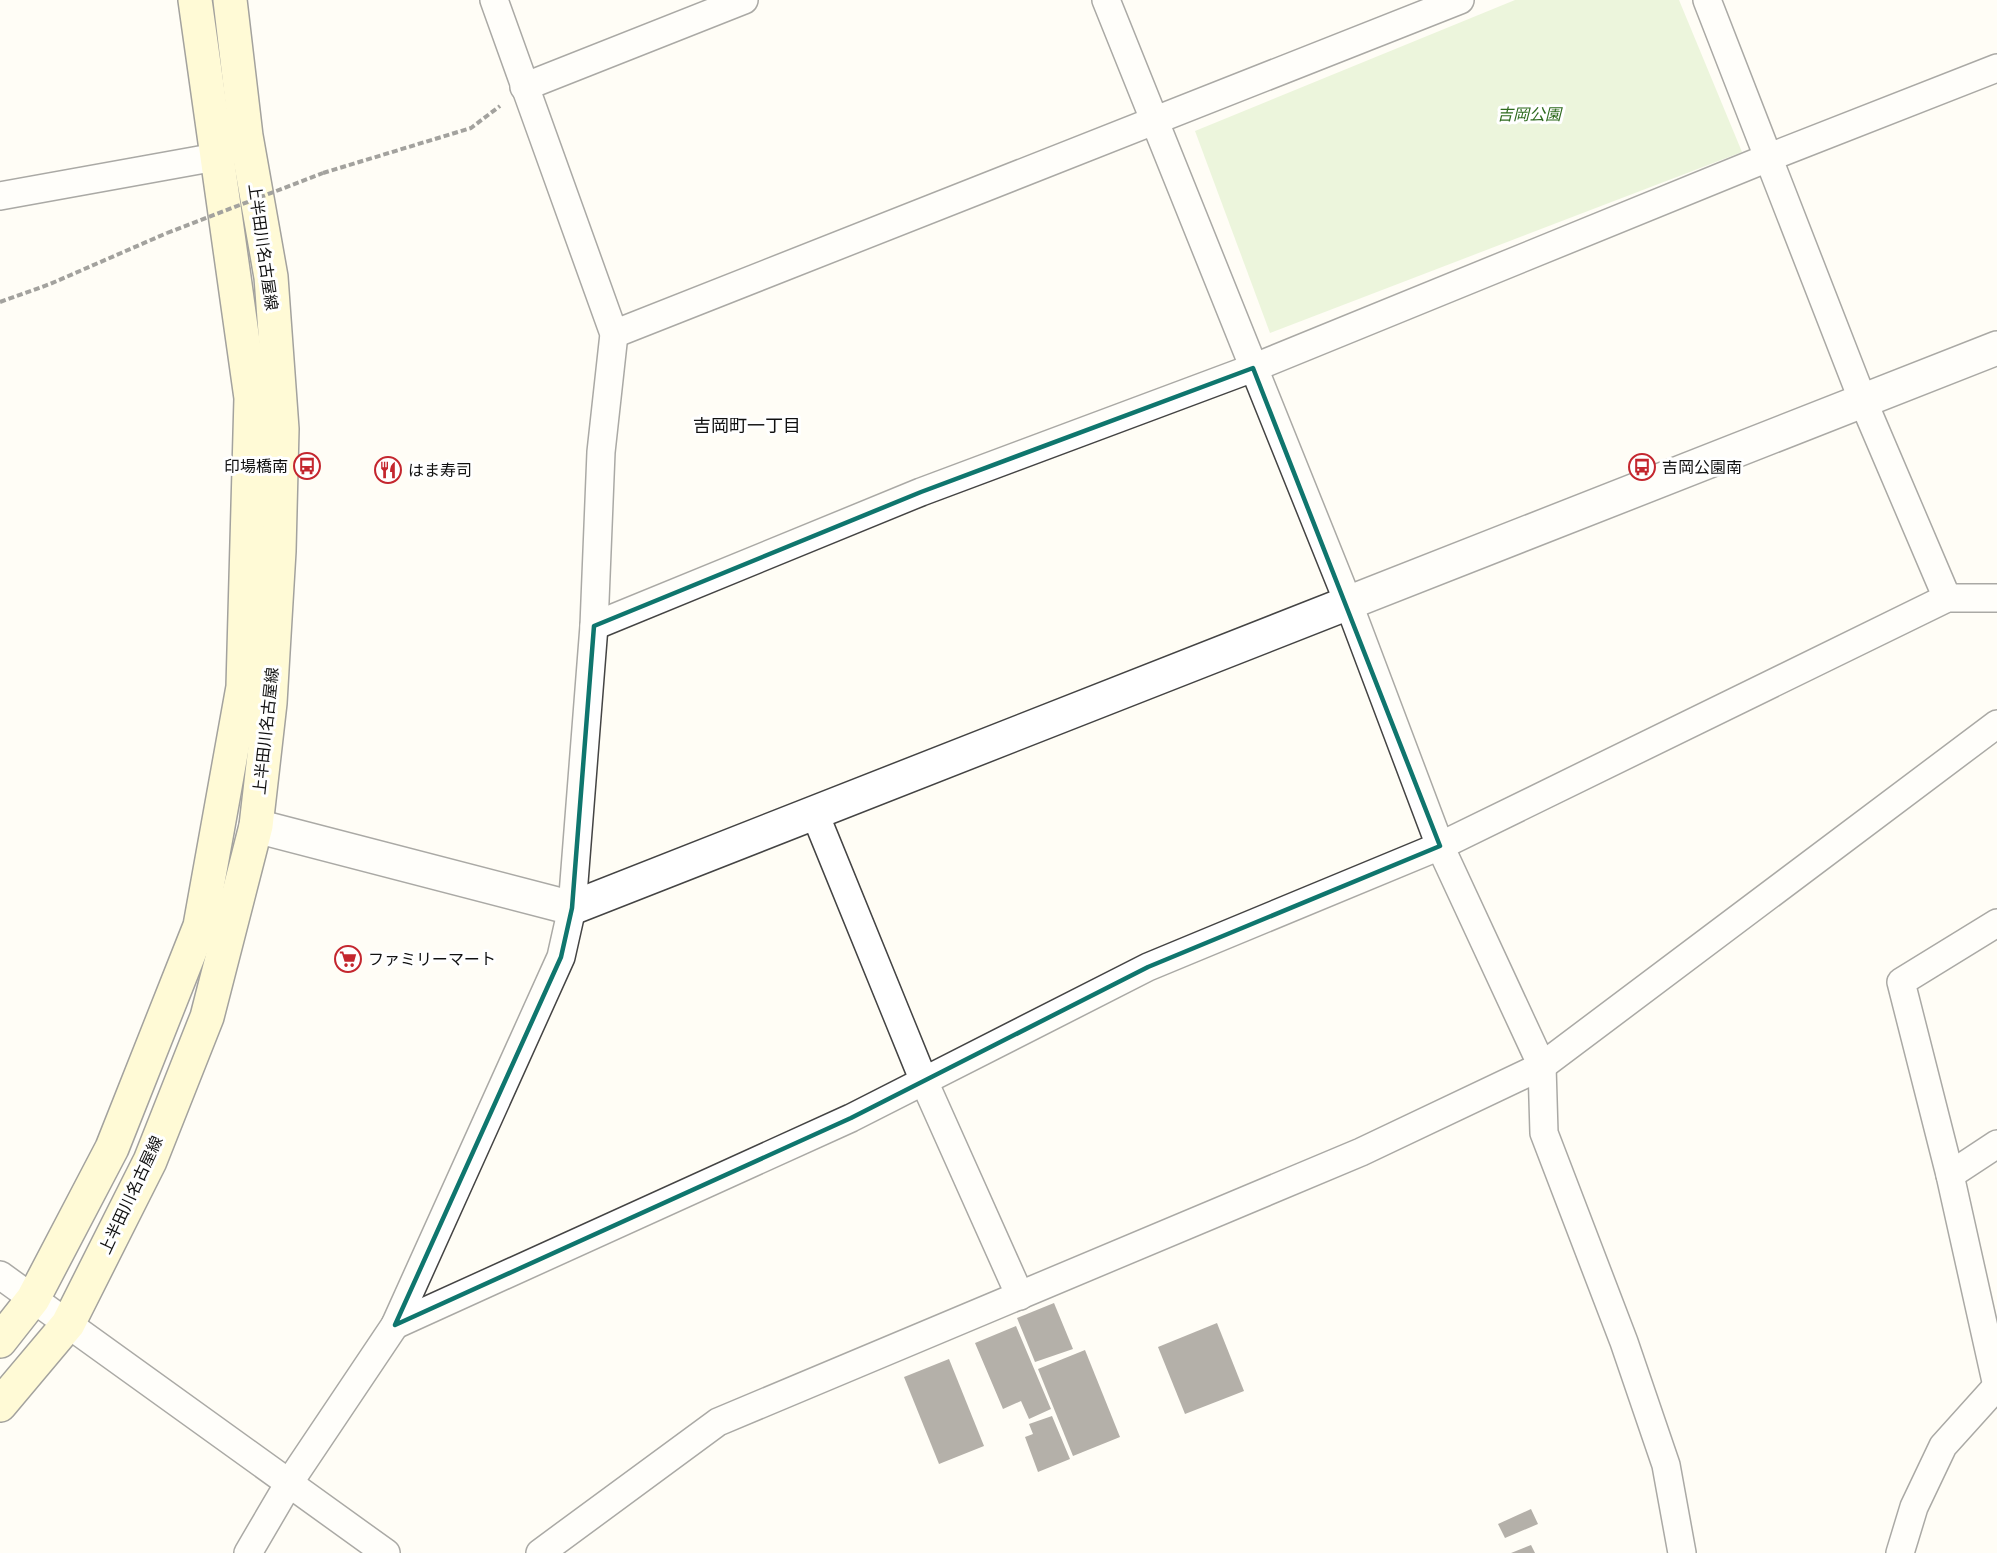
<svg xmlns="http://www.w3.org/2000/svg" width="1997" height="1553" font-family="'Crimson Pro','Noto Sans JP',serif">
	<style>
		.green { fill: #d5ebbd }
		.building { fill: #5a524d }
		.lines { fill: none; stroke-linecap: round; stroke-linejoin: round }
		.minor-casing { stroke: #444; stroke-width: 30 }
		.tertiary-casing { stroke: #444; stroke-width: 36 }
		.secondary-casing { stroke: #333; stroke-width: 36 }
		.path { stroke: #333; stroke-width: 4; stroke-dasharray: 6 3; stroke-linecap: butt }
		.minor { stroke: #fff; stroke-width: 27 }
		.tertiary { stroke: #fff; stroke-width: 33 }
		.secondary { stroke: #fff6b0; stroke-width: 33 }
		.path-bridge { stroke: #333; stroke-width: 4; stroke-dasharray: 6 3; stroke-linecap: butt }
		.marked { fill: none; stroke: #0f766e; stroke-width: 4.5; stroke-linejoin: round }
		.labels { text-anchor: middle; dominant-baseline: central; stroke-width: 6; stroke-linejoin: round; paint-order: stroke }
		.park-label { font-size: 16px; font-style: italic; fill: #2f6b1f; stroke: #fff }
		.street-label { font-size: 16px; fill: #111; stroke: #fff }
		.poi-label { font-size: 16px; fill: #111; stroke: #fff; text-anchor: start }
		.neighbourhood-label { font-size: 18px; fill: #111; stroke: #fff }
	</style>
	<rect width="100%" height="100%" fill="#fffdf5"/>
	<path class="green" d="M1515 0H1679L1742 152 1270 333 1195 131Z"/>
	<g class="building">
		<path d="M1054 1303 1073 1349 1035 1362 1017 1318Z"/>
		<path d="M1217 1323 1244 1391 1185 1414 1158 1347Z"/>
		<path d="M1016 1326 1051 1409 1029 1419 1021 1401 1003 1409 975 1343Z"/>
		<path d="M1085 1350 1120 1437 1073 1456 1038 1369Z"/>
		<path d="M949 1359 984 1446 939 1464 904 1377Z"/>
		<path d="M1052 1416 1070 1459 1038 1472 1025 1437 1033 1434 1029 1424Z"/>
		<path d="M1531 1509 1538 1524 1505 1538 1498 1524Z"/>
		<path d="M1531 1545 1535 1553H1511Z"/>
	</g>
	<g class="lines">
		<defs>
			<g id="minor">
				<path d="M1106 0 1348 602 1440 846 1542 1066 1544 1133 1624 1342 1666 1465 1682 1553"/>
				<path d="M1707 0 1863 401 1947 598"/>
				<path d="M524 87 744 0"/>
				<path d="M0 196 216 157"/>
				<path d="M614 334 1460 0"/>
				<path d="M594 626 921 492 1253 368 1770 157 1997 68"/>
				<path d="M815 814 923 1079 1020 1296"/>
				<path d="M1950 1175 1997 1144"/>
				<path d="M0 1275 386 1553"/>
				<path d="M395 1325 851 1118 1148 967 1440 846 1947 598H1997"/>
				<path d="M1997 1386 1950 1175 1901 982 1997 923"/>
				<path d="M248 1553 289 1483 395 1325 561 957 572 908 594 626 601 452 614 334 494 0"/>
				<path d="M540 1553 718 1422 1361 1152 1542 1066 1997 724"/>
				<path d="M1900 1553 1914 1507 1943 1446 1997 1386"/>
			</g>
			<path id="tertiary" d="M256 826 572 908 1997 348"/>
			<g id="secondary">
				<path d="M0 1341 33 1299 112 1148 200 926 243 687 251 398 195 0"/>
				<path d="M0 1405 68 1324 150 1161 207 1017 256 826 270 703 279 551 282 429 271 277 246 136 230 0"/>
			</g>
		</defs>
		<use href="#minor" class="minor-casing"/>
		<use href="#tertiary" class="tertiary-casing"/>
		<use href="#secondary" class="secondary-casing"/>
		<g class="path">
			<path d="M323 173 471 128 500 106"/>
			<path d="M0 302 50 284 167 233"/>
		</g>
		<use href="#minor" class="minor"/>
		<use href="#tertiary" class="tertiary"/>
		<use href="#secondary" class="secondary"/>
		<path class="path-bridge" d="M167 233 323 173"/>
	</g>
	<path d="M0 0H1997V1553H0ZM1253 368 1440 846 1148 967 851 1118 395 1325 561 957 572 908 594 626 921 492Z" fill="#fffdf5" fill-opacity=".55" fill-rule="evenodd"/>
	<path class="marked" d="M1253 368 1440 846 1148 967 851 1118 395 1325 561 957 572 908 594 626 921 492Z"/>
	<defs>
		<symbol id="bus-ring" viewBox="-11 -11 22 22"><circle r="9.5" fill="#fff" stroke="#c4262e" stroke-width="1.5"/><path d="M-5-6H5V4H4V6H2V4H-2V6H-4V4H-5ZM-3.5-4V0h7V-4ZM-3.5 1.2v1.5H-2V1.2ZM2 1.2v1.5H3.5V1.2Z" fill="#c4262e"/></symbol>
		<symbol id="restaurant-ring" viewBox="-11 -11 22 22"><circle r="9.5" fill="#fff" stroke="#c4262e" stroke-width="1.5"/><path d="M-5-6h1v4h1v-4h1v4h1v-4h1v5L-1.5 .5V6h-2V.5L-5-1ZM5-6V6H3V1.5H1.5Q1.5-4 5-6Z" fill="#c4262e"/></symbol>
		<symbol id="supermarket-ring" viewBox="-11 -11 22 22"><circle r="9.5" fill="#fff" stroke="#c4262e" stroke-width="1.5"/><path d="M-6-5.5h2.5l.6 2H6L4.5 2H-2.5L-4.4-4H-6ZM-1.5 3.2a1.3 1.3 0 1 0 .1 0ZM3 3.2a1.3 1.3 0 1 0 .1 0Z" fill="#c4262e"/></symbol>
	</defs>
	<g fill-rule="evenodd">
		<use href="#bus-ring" x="292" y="451" width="30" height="30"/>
		<use href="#bus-ring" x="1627" y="452" width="30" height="30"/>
		<use href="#restaurant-ring" x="373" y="455" width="30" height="30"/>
		<use href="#supermarket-ring" x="333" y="944" width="30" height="30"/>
	</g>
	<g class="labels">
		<g class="park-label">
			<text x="1529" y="114">吉岡公園</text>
		</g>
		<g class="street-label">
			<text transform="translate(263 247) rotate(82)">上半田川名古屋線</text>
			<text transform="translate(266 731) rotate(-84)">上半田川名古屋線</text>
			<text transform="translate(131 1195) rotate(-65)">上半田川名古屋線</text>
		</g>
		<g class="poi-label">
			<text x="288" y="466" text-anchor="end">印場橋南</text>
			<text x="1662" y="467">吉岡公園南</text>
			<text x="408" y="470">はま寿司</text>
			<text x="368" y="959">ファミリーマート</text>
		</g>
		<g class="neighbourhood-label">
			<text x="747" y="426">吉岡町一丁目</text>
		</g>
	</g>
</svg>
